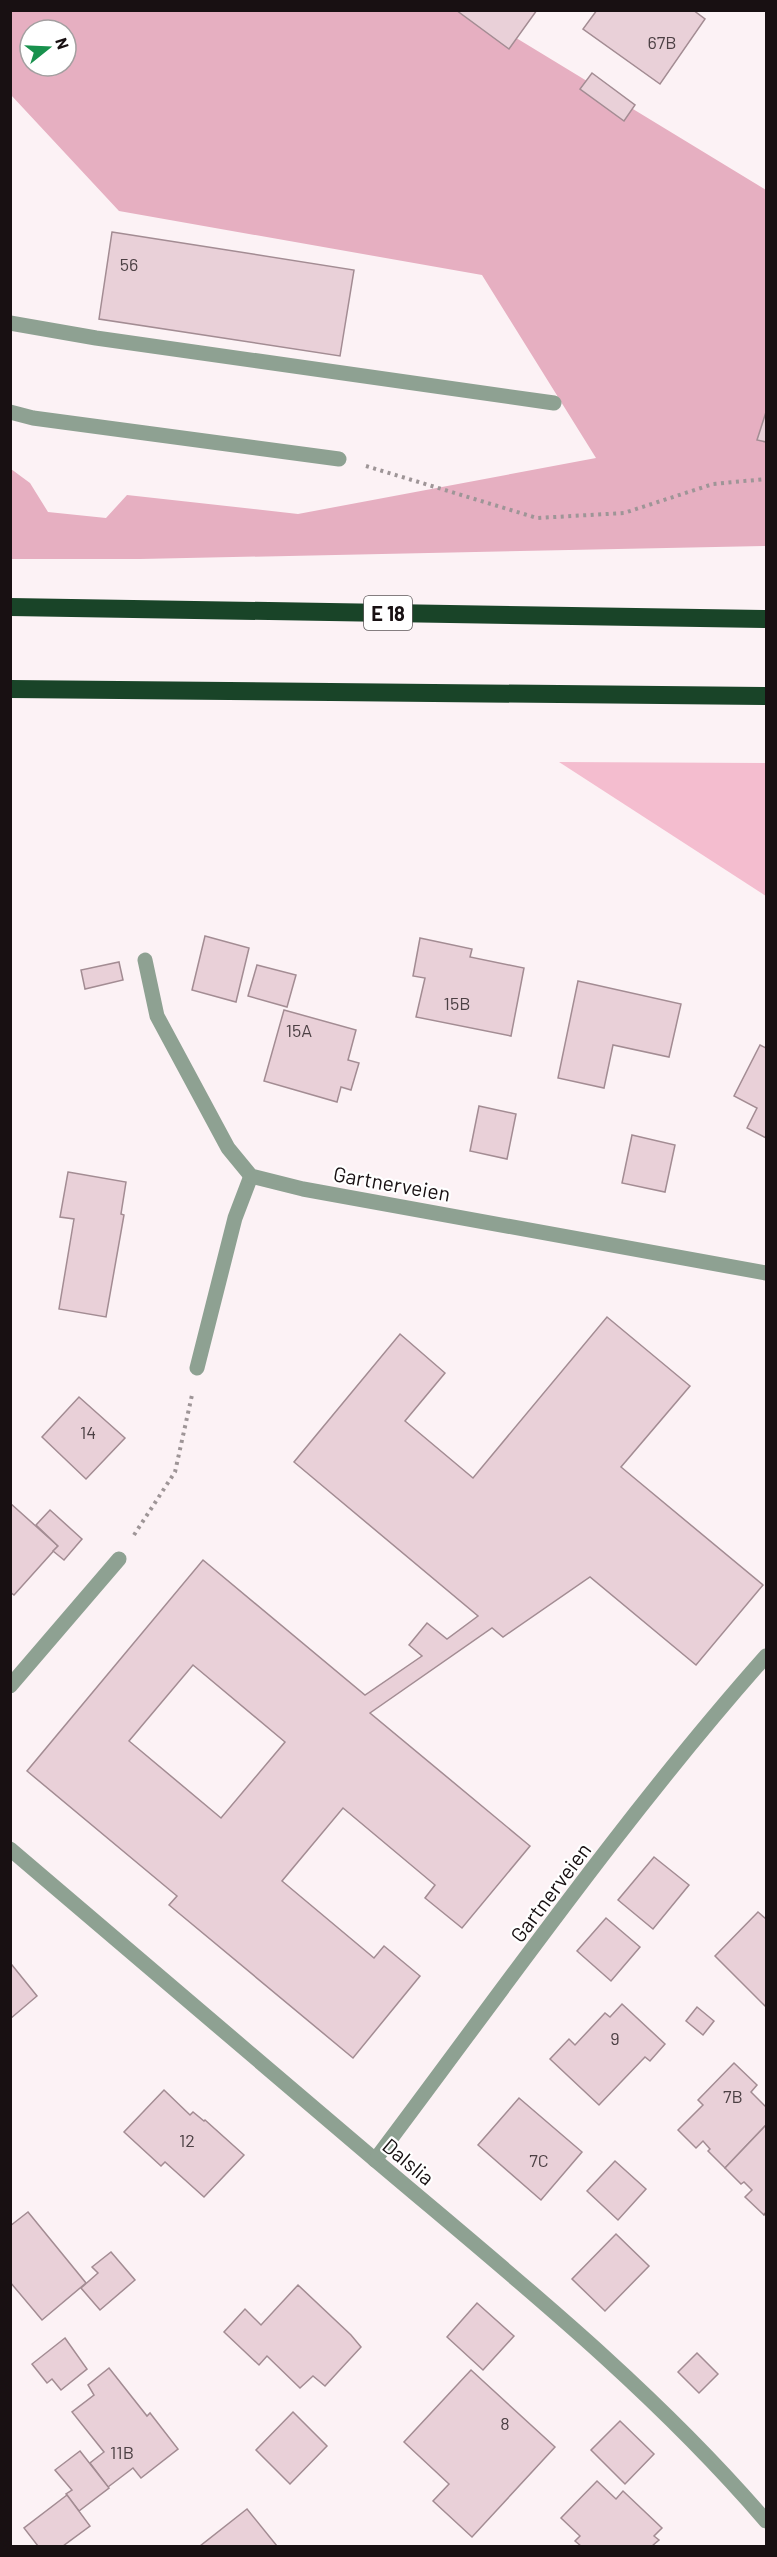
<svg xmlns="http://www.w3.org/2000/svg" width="777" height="2557" font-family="Barlow,sans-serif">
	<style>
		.green { fill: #f4bdcf }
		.forest { fill: #e6afc1; fill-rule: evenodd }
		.building { fill: #e9d0d8; stroke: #a38c93; stroke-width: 1.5; fill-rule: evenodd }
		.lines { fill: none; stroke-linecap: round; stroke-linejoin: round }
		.path { stroke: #9e9597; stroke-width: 4; stroke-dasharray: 3 4.5; stroke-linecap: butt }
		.lane { stroke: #8ea192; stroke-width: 15 }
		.street { stroke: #8ea192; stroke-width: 15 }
		.highway { stroke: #194428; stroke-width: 18 }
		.labels { text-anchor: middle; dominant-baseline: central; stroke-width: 4.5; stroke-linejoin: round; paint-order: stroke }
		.number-label { font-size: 18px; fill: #4c4044 }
		.shield { fill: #fff; stroke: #5d5859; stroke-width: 1.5 }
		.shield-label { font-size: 20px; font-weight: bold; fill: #181012 }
		.street-label { font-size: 21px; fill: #181012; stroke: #fff }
	</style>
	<rect width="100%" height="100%" fill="#fcf2f5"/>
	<path class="green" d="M559 762 766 763V896Z"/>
	<path class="forest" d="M11 11H472L766 190V546L140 559H11V469L30 483 48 512 106 518 127 495 298 514 596 458 482 275 119 211 11 95ZM30 30H66V66H30Z"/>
	<g class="building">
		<path d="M456 10H537L509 49Z"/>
		<path d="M597 10H693L705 19 660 84 583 29Z"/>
		<path d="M592 73 635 105 624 121 580 89Z"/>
		<path d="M112 232 354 270 340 356 99 319Z"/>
		<path d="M766 412V442L757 440Z"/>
		<path d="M205 936 249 948 236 1002 192 990Z"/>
		<path d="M420 938 472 949 470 957 524 968 511 1036 416 1017 425 978 413 976Z"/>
		<path d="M119 962 123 980 85 989 81 970Z"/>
		<path d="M257 965 296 975 287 1007 248 996Z"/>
		<path d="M578 981 681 1004 669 1057 613 1045 604 1088 558 1078Z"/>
		<path d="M284 1010 356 1030 348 1060 359 1063 351 1090 341 1087 337 1102 264 1081Z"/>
		<path d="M760 1045 766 1048V1138L747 1128 757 1108 734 1096Z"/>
		<path d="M479 1106 516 1114 507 1159 470 1151Z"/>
		<path d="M632 1135 675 1145 665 1192 622 1183Z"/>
		<path d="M68 1172 126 1182 121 1214 124 1215 106 1317 59 1309 74 1219 60 1217Z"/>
		<path d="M607 1317 690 1386 621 1467 763 1585 696 1665 590 1577 503 1637 492 1628 370 1713 530 1846 462 1928 425 1898 435 1885 343 1808 282 1881 374 1958 384 1946 420 1976 353 2058 169 1905 177 1896 27 1771 203 1560 365 1695 422 1656 409 1645 427 1623 447 1639 478 1616 294 1462 400 1334 445 1373 405 1421 473 1478ZM193 1665 285 1742 221 1818 129 1741Z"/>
		<path d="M79 1397 125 1438 86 1479 42 1437Z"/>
		<path d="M10 1503 58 1546 14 1595 10 1592Z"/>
		<path d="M50 1510 82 1539 64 1560 53 1551 58 1546 36 1525Z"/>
		<path d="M654 1857 689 1885 653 1929 618 1900Z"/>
		<path d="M758 1912 766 1919V2007L715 1956Z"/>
		<path d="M606 1918 640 1947 611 1981 577 1951Z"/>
		<path d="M12 1965 37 1996 10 2019V1966Z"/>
		<path d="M622 2004 665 2044 650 2061 645 2057 599 2105 550 2059 569 2039 575 2045 605 2013 610 2017Z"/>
		<path d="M697 2007 714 2021 703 2035 686 2021Z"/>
		<path d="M734 2063 757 2085 751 2092 766 2107V2125L725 2168 708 2151 710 2149 703 2141 696 2148 678 2130 703 2105 698 2100Z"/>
		<path d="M164 2090 190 2115 193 2112 204 2121 205 2120 244 2155 204 2197 165 2162 161 2166 124 2132Z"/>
		<path d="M519 2098 582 2152 541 2200 478 2145Z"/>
		<path d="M766 2125V2212L764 2215 745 2197 752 2190 744 2182 741 2184 725 2168Z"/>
		<path d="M615 2161 646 2189 618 2220 587 2191Z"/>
		<path d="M28 2212 86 2283 42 2320 10 2282V2226Z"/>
		<path d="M616 2234 649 2266 605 2311 572 2279Z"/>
		<path d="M111 2252 135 2280 100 2310 81 2288 98 2273 92 2267Z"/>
		<path d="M298 2285 351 2335 361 2347 325 2386 313 2376 300 2388 267 2356 259 2365 224 2332 245 2309 261 2325Z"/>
		<path d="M477 2303 514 2336 483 2370 447 2337Z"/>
		<path d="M65 2338 87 2369 61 2390 52 2379 47 2383 32 2364Z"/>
		<path d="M697 2353 718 2374 699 2393 678 2372Z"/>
		<path d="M109 2368 147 2416 150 2413 178 2449 141 2478 133 2468 108 2487 90 2463 104 2452 72 2412 94 2395 88 2385Z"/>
		<path d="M471 2370 555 2447 472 2537 433 2501 449 2484 404 2442Z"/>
		<path d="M293 2412 327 2446 290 2484 256 2450Z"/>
		<path d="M620 2421 654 2454 625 2484 591 2450Z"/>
		<path d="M80 2451 109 2488 79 2511 66 2494 72 2490 55 2470Z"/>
		<path d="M597 2481 616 2499 623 2491 662 2528 654 2536 659 2540 652 2546H581L575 2541 580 2536 561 2518Z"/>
		<path d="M67 2495 90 2526 63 2546H38L24 2528Z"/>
		<path d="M247 2509 277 2546H200Z"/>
	</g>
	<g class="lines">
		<g class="path">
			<path d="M366 466 537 518 624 513 713 484 766 479"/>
			<path d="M134 1535 175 1472 192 1395"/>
		</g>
		<g class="lane">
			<path d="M10 323 96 338 554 403"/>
			<path d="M10 412 33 418 339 459"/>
			<path d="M197 1368 235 1218 251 1176"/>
			<path d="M10 1686 119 1559"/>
		</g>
		<g class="street">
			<path d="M145 960 157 1016 228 1148 251 1176 303 1189 766 1273"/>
			<path d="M10 1849C132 1952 253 2056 374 2159 511 2275 650 2386 766 2521"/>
			<path d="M375 2160C503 1990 625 1815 766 1656"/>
		</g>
		<g class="highway">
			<path d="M10 607 766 619"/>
			<path d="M10 689 766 696"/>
		</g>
	</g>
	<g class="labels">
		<g class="number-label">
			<text x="662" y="42">67B</text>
			<text x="129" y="264">56</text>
			<text x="457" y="1003">15B</text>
			<text x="299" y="1030">15A</text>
			<text x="88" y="1432">14</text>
			<text x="615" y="2038">9</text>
			<text x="733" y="2096">7B</text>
			<text x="187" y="2140">12</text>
			<text x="539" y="2160">7C</text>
			<text x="505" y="2423">8</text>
			<text x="122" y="2452">11B</text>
		</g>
		<rect class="shield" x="364" y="596" width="48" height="34" rx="4.5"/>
		<g class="shield-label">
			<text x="388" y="613">E 18</text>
		</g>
		<g class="street-label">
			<text transform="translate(392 1183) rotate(10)">Gartnerveien</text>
			<text transform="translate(550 1892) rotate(-53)">Gartnerveien</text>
			<text transform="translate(409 2161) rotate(40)">Dalslia</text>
		</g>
	</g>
	<rect width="777" height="2557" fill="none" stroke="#181012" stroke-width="24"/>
	<g transform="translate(48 48) rotate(72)"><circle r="28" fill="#ffffff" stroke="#a39fa0" stroke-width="1.5"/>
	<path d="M0-4.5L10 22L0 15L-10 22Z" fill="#18914d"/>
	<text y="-9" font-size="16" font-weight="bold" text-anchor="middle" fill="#181012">N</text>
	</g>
</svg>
